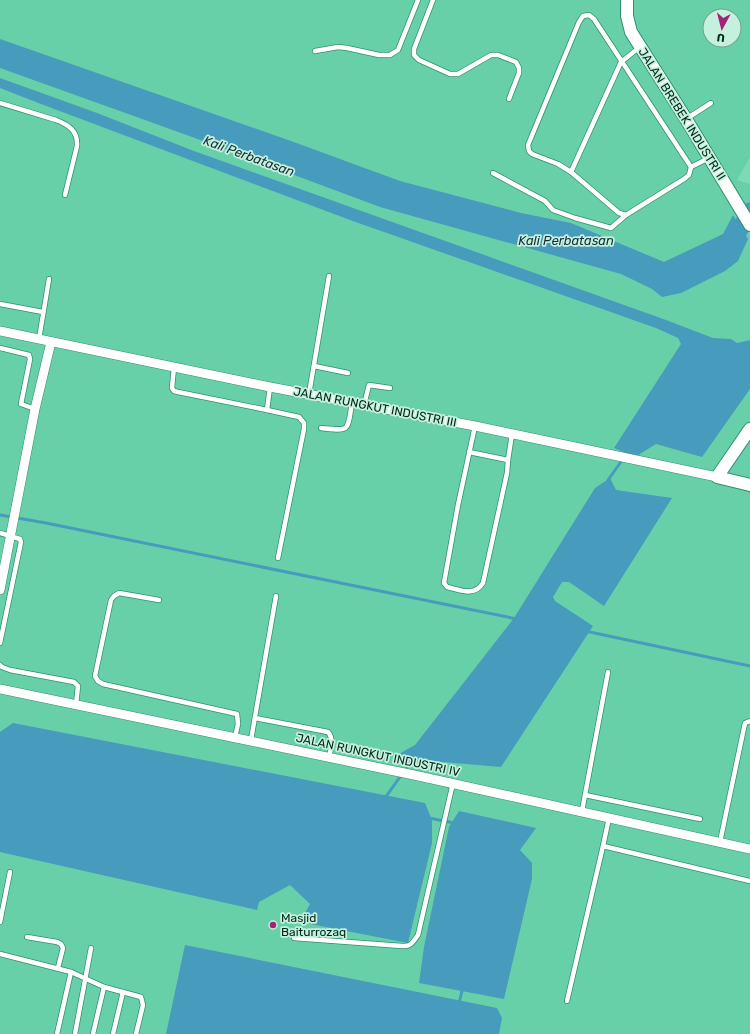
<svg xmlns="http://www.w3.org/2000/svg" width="750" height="1034" font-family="Rubik,sans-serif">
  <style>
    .built { fill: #68d0a9; fill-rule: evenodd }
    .water { fill: #479bbc }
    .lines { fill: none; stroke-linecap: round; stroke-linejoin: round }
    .stream { stroke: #479bbc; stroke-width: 3 }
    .river { stroke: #479bbc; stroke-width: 17 }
    .lane-casing { stroke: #2e906f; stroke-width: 6 }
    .street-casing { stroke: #2e906f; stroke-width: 10 }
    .secondary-casing { stroke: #2e906f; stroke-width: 14 }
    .lane { stroke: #fff; stroke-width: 4.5 }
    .street { stroke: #fff; stroke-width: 9 }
    .secondary { stroke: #fff; stroke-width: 12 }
    .poi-dot { fill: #a32475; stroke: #c5f0dd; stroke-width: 1.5 }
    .labels { text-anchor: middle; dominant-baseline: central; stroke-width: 3.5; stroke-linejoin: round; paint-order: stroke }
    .street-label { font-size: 12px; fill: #00271a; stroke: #c5f0dd }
    .poi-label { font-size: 12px; fill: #00271a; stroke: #c5f0dd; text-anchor: start }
    .water-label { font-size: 13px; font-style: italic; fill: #132d38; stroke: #c5f0dd }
  </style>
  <rect width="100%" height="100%" fill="#7ddab6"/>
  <path class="built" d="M 0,0 L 750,0 L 750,157 L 737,180 L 750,184 L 750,1034 L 0,1034 ZM 710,16 L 734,16 L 734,40 L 710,40 Z"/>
  <g class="water">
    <path d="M 0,39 L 291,141 L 400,181 L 521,213 L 571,223 L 664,262 L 723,234 L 733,215 L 748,239 L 738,261 L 725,271 L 681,293 L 662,297 L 652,289 L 621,274 L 380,207 L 195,138 L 0,68 Z"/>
    <path d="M 0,78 L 97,113 L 194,151 L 666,320 L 713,338 L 731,339 L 737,343 L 750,340 L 750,389 L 702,457 L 656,444 L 635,457 L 614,448 L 681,344 L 678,338 L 656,328 L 350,220 L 41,104 L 0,88 Z"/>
    <path d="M 610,478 L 616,490 L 672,498 L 604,606 L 569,582 L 562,582 L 553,597 L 555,601 L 593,626 L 501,767 L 431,761 L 406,762 L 397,755 L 415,745 L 514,618 L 595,488 Z"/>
    <path d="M 13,723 L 425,803 L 432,820 L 432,843 L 408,943 L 300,922 L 310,904 L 290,885 L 259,902 L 257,910 L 0,852 L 0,732 Z"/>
    <path d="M 459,811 L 536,828 L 520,850 L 532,863 L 532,879 L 504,999 L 419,983 L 424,947 L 449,827 Z"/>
    <path d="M 185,945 L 497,1008 L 502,1018 L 499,1034 L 166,1034 Z"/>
  </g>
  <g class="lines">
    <g class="stream">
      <path d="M 608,480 L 623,459"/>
      <path d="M 0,515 L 46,523 L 517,619"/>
      <path d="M 585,631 L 750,666"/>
      <path d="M 385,798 L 412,760"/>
      <path d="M 429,818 L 454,823"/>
      <path d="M 459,1003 L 463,987"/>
    </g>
    <path class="river" d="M 730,247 L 750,211"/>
    <g class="lane-casing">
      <g id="lane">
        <path d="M 433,0 L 414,49 L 414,55 L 419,60 L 450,74 L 458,74 L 491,55 L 498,55 L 516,62 L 519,68 L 519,73 L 509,99"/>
        <path d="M 640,47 L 621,62 L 571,172 L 619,213 L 626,215 L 684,179 L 689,175 L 691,167"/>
        <path d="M 315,51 L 338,47 L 347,48 L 379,55 L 390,55 L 398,50 L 418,0"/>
        <path d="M 0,103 L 56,120 C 69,125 78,131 77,146 L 65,195"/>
        <path d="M 686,119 L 711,103"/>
        <path d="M 571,172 L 558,164 L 532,154 L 529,151 L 528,145 L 579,22 L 583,16 L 589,15 L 594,19 L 691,167 L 709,158"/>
        <path d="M 493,173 L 545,201 L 553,210 L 575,218 L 611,228 L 626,215"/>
        <path d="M 0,304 L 43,312"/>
        <path d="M 39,339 L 49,279"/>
        <path d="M 0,348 L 29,355 L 30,359 L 21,404 L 35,409"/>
        <path d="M 314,366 L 348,373"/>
        <path d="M 174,367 L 172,388 L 174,391 L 178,392 L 267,410 L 270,387"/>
        <path d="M 309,394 L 329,276"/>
        <path d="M 364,405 L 369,385 L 390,388"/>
        <path d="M 267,410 L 299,417 L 304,423 L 304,429 L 278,558"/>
        <path d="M 475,426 L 458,505 L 444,583 L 447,587 C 461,590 474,597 483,583 L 507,473 L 508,460"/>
        <path d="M 321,428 C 351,431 347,432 352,403"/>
        <path d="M 469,452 L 508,460 L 512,434"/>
        <path d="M 0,533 L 20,539 L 21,542 L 0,643"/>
        <path d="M 159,600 L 119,593 L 114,596 L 111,600 L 95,676 L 98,681 L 103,684 L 237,714 L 238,724 L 235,737"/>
        <path d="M 0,665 L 2,667 L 10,670 L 74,682 L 78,686 L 76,705"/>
        <path d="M 255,718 L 328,732 C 334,739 331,748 329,757"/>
        <path d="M 251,740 L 276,596"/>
        <path d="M 585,795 L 700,819"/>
        <path d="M 582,811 L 608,672"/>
        <path d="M 609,818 L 603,846 L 750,881"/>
        <path d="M 720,842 L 745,723 L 750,721"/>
        <path d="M 0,922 L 10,872"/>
        <path d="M 27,937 L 57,942 L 61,944 L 63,948 L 58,968"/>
        <path d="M 294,938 L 402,946 C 411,947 413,942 418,935 L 453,783"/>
        <path d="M 0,954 L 71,972 L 57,1034"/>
        <path d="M 71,972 L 104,987 L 141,997 L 143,1005 L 136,1034"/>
        <path d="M 567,1001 L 603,846"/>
        <path d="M 75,1034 L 91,948"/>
        <path d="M 93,1034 L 104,987"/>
        <path d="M 113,1034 L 123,992"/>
      </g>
    </g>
    <g class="street-casing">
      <g id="street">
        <path d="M 0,331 L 270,387 L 475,426 L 717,477"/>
        <path d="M 0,590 L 35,409 L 51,342"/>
        <path d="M 0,689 L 414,775 L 750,849"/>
      </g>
    </g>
    <g class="secondary-casing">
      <g id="secondary">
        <path d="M 627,0 L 627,16 L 631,32 L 686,119 L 750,225"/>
        <path d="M 750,429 L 717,477 L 750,485"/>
      </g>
    </g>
    <use href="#lane" class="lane"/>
    <use href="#street" class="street"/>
    <use href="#secondary" class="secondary"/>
  </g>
  <circle class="poi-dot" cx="273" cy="925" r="4"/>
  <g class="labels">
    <g class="street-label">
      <text transform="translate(682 114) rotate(58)">JALAN BREBEK INDUSTRI II</text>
      <text transform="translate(375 407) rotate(11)">JALAN RUNGKUT INDUSTRI III</text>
      <text transform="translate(378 755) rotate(12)">JALAN RUNGKUT INDUSTRI IV</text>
    </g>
    <g class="poi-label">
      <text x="281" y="918">Masjid<tspan x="281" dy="14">Baiturrozaq</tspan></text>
    </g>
    <g class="water-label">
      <text transform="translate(249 156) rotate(20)">Kali Perbatasan</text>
      <text x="566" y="240">Kali Perbatasan</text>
    </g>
  </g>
  <g transform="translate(722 28) rotate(187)"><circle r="19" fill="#c5f0dd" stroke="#76a08f"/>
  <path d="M0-3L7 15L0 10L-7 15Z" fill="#a32475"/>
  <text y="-6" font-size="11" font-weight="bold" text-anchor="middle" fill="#00271a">U</text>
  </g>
</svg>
